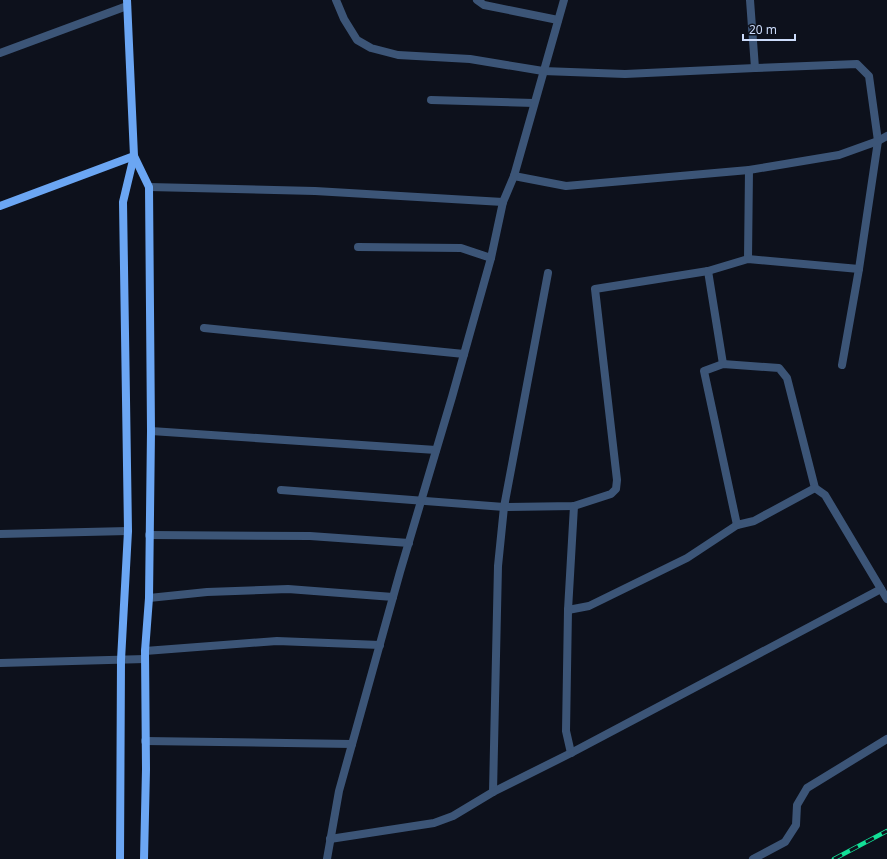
<svg xmlns="http://www.w3.org/2000/svg" width="887" height="859" font-family="'Noto Sans',sans-serif">
  <style>
    .lines { fill: none; stroke-linecap: round; stroke-linejoin: round }
    .street { stroke: #3c5577; stroke-width: 8 }
    .secondary { stroke: #6ba6f3; stroke-width: 8 }
    .rail-casing { stroke: #13e097; stroke-width: 4.5 }
    .rail { stroke: #0d111c; stroke-width: 3; stroke-dasharray: 9; stroke-linecap: butt }
  </style>
  <rect width="100%" height="100%" fill="#0d111c"/>
  <g class="lines">
    <g class="street">
      <path d="M 336,0 L 344,19 L 357,40 L 371,48 L 398,55 L 470,59 L 543,71 L 625,74 L 755,68 L 857,64 L 869,76 L 878,141 L 859,269 L 842,365"/>
      <path d="M 477,0 L 484,5 L 558,20"/>
      <path d="M 750,0 L 755,68"/>
      <path d="M 0,53 L 127,6"/>
      <path d="M 431,100 L 534,103"/>
      <path d="M 514,176 L 566,186 L 749,170 L 839,155 L 878,141 L 887,136"/>
      <path d="M 149,187 L 315,191 L 503,202"/>
      <path d="M 358,247 L 461,248 L 491,258"/>
      <path d="M 748,259 L 749,170"/>
      <path d="M 708,271 L 723,364"/>
      <path d="M 204,328 L 464,354"/>
      <path d="M 151,431 L 436,450"/>
      <path d="M 281,490 L 504,507 L 574,506 L 611,494 L 616,489 L 617,480 L 595,289 L 708,271 L 748,259 L 859,269"/>
      <path d="M 737,525 L 704,371 L 723,364 L 779,368 L 787,378 L 815,488 L 825,495 L 887,599"/>
      <path d="M 0,534 L 128,531"/>
      <path d="M 149,535 L 310,536 L 409,543"/>
      <path d="M 149,598 L 207,592 L 288,589 L 393,597"/>
      <path d="M 568,610 L 589,606 L 687,558 L 737,525 L 754,521 L 815,488"/>
      <path d="M 145,651 L 277,641 L 380,645"/>
      <path d="M 0,663 L 145,659"/>
      <path d="M 145,741 L 352,744"/>
      <path d="M 571,753 L 566,731 L 568,610 L 574,506"/>
      <path d="M 493,792 L 498,566 L 504,507 L 548,273"/>
      <path d="M 330,839 L 434,823 L 453,816 L 493,792 L 571,753 L 881,589"/>
      <path d="M 327,859 L 339,791 L 400,572 L 452,397 L 491,258 L 503,202 L 514,176 L 564,0"/>
      <path d="M 753,859 L 785,842 L 796,825 L 797,805 L 807,788 L 887,739"/>
    </g>
    <g class="secondary">
      <path d="M 134,156 L 149,187 L 151,431 L 149,598 L 145,651 L 146,769 L 144,859"/>
      <path d="M 0,206 L 134,156"/>
      <path d="M 120,859 L 121,660 L 128,531 L 123,202 L 134,156 L 127,0"/>
    </g>
    <g class="rail-casing">
      <path id="rail" d="M 834,859 L 887,831"/>
    </g>
    <use href="#rail" class="rail"/>
  </g>
  <path d="M743 34v6h52v-6" fill="none" stroke="#ccdcfb" stroke-width="2"/>
  <text x="749" y="34" font-size="12" fill="#ccdcfb" stroke="#0d111c" stroke-width="3" paint-order="stroke">20 m</text>
</svg>
